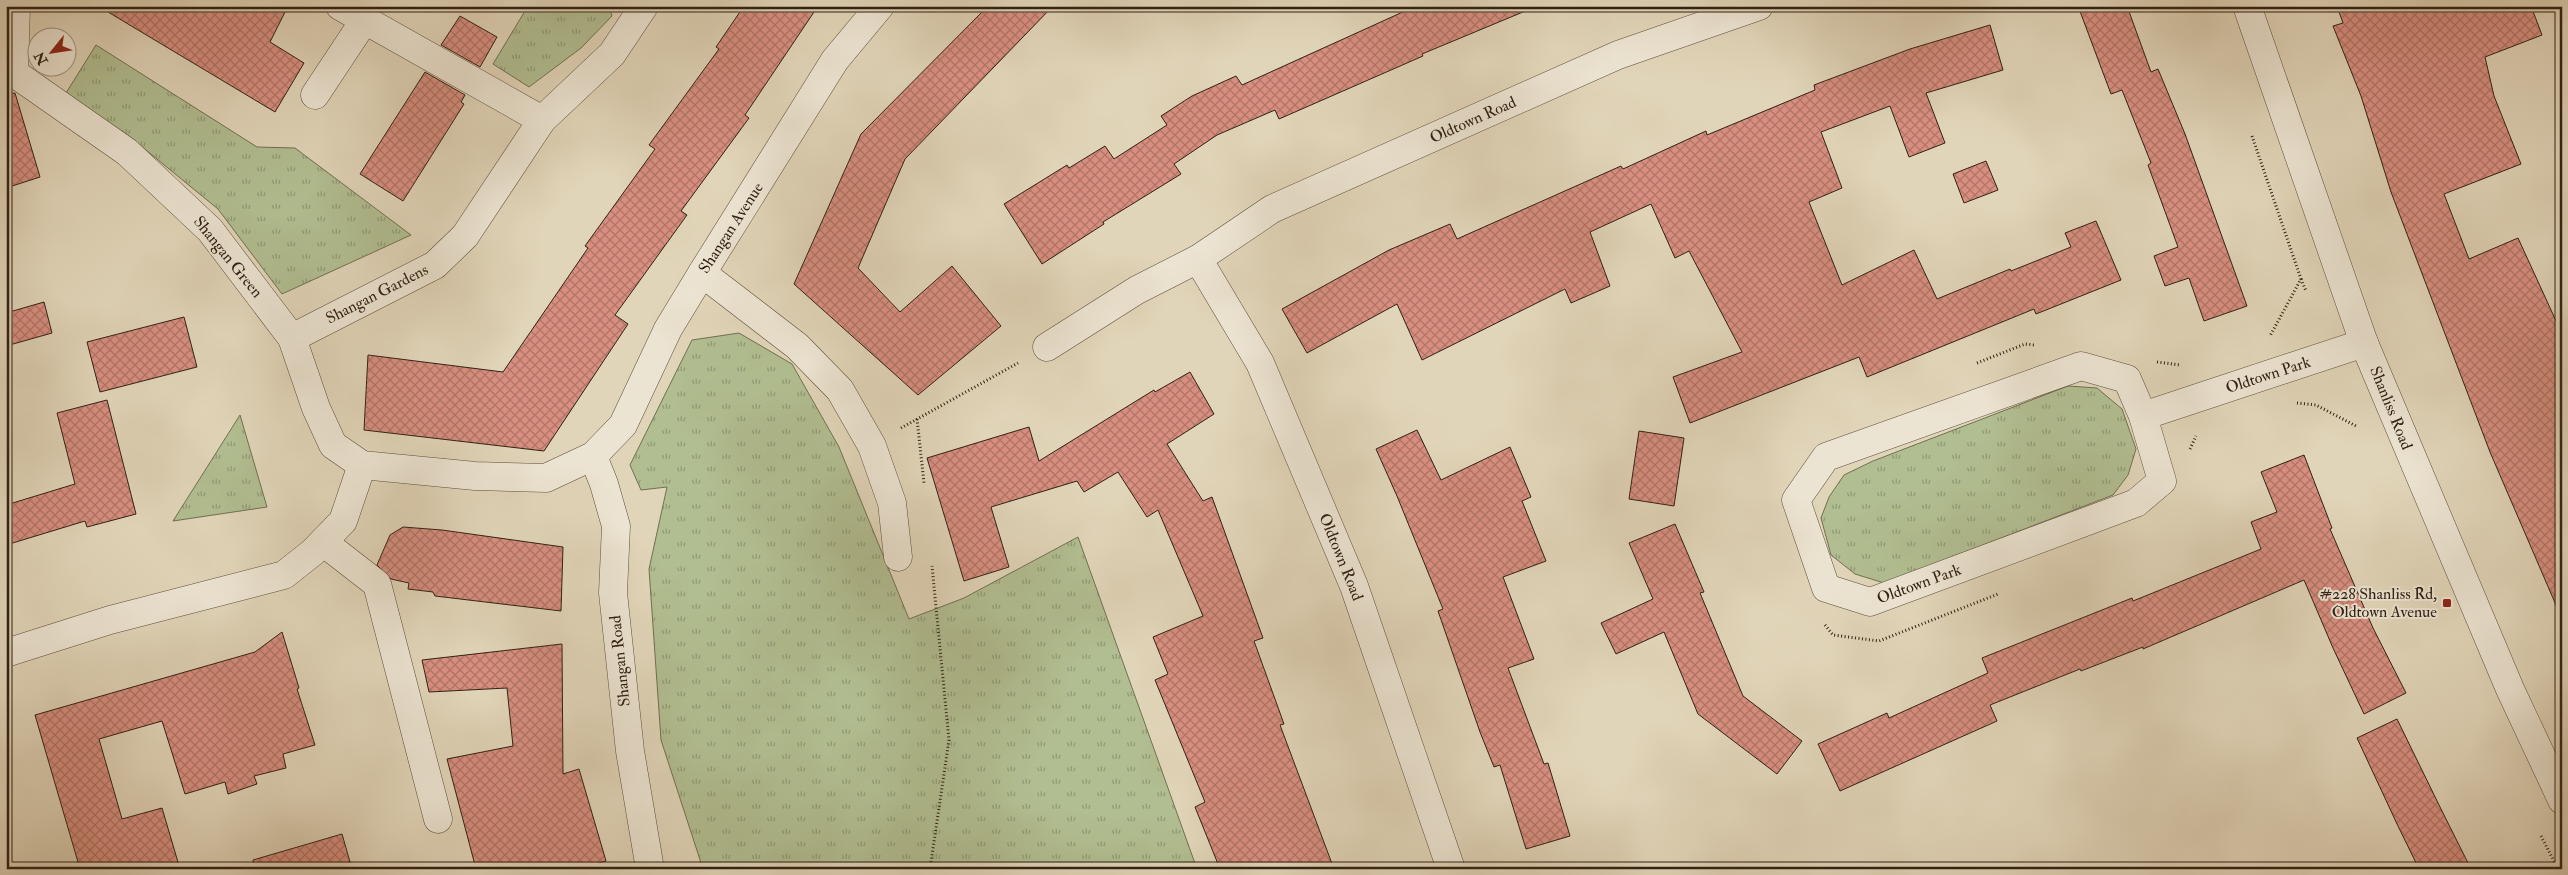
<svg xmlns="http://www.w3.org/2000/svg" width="2568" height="875" font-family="'IM FELL Double Pica',serif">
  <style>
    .grass { fill: url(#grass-tufts); stroke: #707052 }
    .building { fill: url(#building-cross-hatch); stroke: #302114 }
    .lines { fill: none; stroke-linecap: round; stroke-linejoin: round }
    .minor-casing { stroke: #5c4e3d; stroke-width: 29 }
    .path { stroke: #302114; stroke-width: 3; stroke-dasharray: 1 2.5; stroke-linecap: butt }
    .minor { stroke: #ece4d2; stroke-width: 28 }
    .poi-dot { fill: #8f2418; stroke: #ece4d2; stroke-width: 2 }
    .labels { text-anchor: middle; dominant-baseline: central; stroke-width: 4; stroke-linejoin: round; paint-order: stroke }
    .street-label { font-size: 16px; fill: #302114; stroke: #ece4d2 }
    .poi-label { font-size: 16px; fill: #302114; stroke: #ece4d2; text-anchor: end }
  </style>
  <defs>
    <pattern id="grass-tufts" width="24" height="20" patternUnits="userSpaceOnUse" patternTransform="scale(1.25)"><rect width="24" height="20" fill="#b1be91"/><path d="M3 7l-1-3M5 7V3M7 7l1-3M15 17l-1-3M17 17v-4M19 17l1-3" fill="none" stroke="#909a75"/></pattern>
    <pattern id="building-cross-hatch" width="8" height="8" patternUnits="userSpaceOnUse" patternTransform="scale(1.25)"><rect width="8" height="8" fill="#d98f80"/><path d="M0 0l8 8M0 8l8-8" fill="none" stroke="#b07468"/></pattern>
  </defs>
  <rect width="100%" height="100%" fill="#e1d5b9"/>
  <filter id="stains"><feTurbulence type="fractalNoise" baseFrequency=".004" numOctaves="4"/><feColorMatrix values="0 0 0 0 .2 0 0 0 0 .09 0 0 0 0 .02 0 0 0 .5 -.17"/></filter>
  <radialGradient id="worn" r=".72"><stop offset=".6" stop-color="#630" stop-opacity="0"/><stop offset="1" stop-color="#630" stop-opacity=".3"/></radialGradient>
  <g class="grass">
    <path d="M 528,6 L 609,6 L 612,16 L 581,48 L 529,87 L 493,64 Z"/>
    <path d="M 96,45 L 257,147 L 295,148 L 411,235 L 282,294 L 218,209 L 130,137 L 66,93 Z"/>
    <path d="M 739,333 L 792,364 L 839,447 L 909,619 L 964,598 L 1078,537 L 1197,869 L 703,869 L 661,740 L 649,569 L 667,487 L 641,490 L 630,465 L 692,340 Z"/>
    <path d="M 2068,386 L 2097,388 L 2122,409 L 2136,449 L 2128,475 L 2113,495 L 1884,583 L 1855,574 L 1831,555 L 1821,518 L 1829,497 L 1844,475 L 1873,461 Z"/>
    <path d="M 240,415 L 267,507 L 173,521 Z"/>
  </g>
  <g class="building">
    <path d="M 98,6 L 288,6 L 270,42 L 304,63 L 275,112 Z"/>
    <path d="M 744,6 L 818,6 L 745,115 L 749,118 L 681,211 L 687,215 L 615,315 L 628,324 L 544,451 L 364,430 L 368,355 L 503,372 L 588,248 L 585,246 L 655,149 L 649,145 L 719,49 L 716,47 Z"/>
    <path d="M 988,6 L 1053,6 L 905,159 L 858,268 L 900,312 L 952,266 L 1001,326 L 918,395 L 794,284 L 861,134 Z"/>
    <path d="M 1416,6 L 1535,7 L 1422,54 L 1423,56 L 1279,119 L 1275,110 L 1217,135 L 1174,164 L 1181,174 L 1103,222 L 1104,224 L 1042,264 L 1004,204 L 1067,165 L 1069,168 L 1105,146 L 1114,159 L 1167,125 L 1161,116 L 1192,96 L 1236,76 L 1242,85 Z"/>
    <path d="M 2078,6 L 2127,6 L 2151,72 L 2158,69 L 2185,134 L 2247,306 L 2204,321 L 2189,278 L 2165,286 L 2154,256 L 2178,247 L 2148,165 L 2151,163 L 2122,90 L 2111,94 Z"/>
    <path d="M 2337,6 L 2531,6 L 2542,35 L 2485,57 L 2494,96 L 2521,164 L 2444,194 L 2469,259 L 2518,238 L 2562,334 L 2562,619 L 2490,452 L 2391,192 L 2361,96 L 2333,26 L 2343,23 Z"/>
    <path d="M 460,16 L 497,37 L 480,67 L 441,45 Z"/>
    <path d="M 1990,25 L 2003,70 L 1926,93 L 1945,143 L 1909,157 L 1890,106 L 1821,132 L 1842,188 L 1809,202 L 1842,285 L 1914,250 L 1937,299 L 2010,269 L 2011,271 L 2071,247 L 2065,233 L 2096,221 L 2121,280 L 2036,314 L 2034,309 L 1867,377 L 1859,357 L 1690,423 L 1673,377 L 1742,352 L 1689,251 L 1675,258 L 1651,204 L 1590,232 L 1610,286 L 1571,303 L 1565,289 L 1422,360 L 1397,304 L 1307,353 L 1282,309 L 1389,250 L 1450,224 L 1457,239 L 1621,166 L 1623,169 L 1706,131 L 1707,135 L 1815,90 L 1814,85 L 1910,49 Z"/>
    <path d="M 425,72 L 465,95 L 461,102 L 464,104 L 403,201 L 360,174 Z"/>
    <path d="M 15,93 L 40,177 L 6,188 L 6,94 Z"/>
    <path d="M 1986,161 L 1998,190 L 1964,203 L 1953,174 Z"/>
    <path d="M 44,302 L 52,333 L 6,346 L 6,313 Z"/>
    <path d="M 184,317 L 197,367 L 100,392 L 87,342 Z"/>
    <path d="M 1190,372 L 1214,414 L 1167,444 L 1203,501 L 1212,497 L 1263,638 L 1254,641 L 1284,724 L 1280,725 L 1334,869 L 1220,869 L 1195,807 L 1205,802 L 1155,680 L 1168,674 L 1153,637 L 1203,616 L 1158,510 L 1147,517 L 1118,472 L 1084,492 L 1077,481 L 991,507 L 1009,567 L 964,581 L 927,458 L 1029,427 L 1039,461 L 1154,390 L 1155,392 Z"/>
    <path d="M 107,400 L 136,514 L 87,527 L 85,521 L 6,545 L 6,505 L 75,484 L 57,413 Z"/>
    <path d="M 1417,430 L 1441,480 L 1510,447 L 1531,497 L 1522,501 L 1546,561 L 1503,577 L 1534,659 L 1508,668 L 1544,764 L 1548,763 L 1570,836 L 1526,849 L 1500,765 L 1494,767 L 1480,732 L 1438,611 L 1443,609 L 1397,496 L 1376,449 Z"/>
    <path d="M 1639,431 L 1684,438 L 1674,506 L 1629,499 Z"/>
    <path d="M 2304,455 L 2332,528 L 2330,529 L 2373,628 L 2406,693 L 2364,714 L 2333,648 L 2304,580 L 2143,649 L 2143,647 L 2081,671 L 2080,669 L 1990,705 L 1997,721 L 1840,791 L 1818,744 L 1887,713 L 1889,718 L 1988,673 L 1982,658 L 2132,598 L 2133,601 L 2261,549 L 2251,522 L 2277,512 L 2261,472 Z"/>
    <path d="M 1675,524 L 1704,592 L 1700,593 L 1743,696 L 1802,741 L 1777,774 L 1698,714 L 1664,632 L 1616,654 L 1601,623 L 1653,599 L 1629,543 Z"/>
    <path d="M 403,527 L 442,530 L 563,547 L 561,611 L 435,596 L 433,592 L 408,589 L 409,583 L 391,579 L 377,565 L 390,535 Z"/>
    <path d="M 282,632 L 299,688 L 297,689 L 315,745 L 283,754 L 286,768 L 254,776 L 257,784 L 228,794 L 225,782 L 185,794 L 162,721 L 99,739 L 122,819 L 162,808 L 180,869 L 80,869 L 35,715 L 255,652 Z"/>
    <path d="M 562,644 L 563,774 L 579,769 L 606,861 L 577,869 L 476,869 L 447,759 L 513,746 L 507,688 L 429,692 L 422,660 Z"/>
    <path d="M 2397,719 L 2439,805 L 2471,869 L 2419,869 L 2398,826 L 2357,738 Z"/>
    <path d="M 342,834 L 352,869 L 254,869 L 253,860 Z"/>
  </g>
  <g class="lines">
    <g class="minor-casing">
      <g id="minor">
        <path d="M 340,6 L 542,120"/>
        <path d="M 2247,6 L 2364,343 L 2510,689 L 2562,800"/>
        <path d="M 14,73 L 16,6"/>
        <path d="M 6,74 L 14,73 L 127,152 L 210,230 L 292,338 L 316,408 L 333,445 L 362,465 L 475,476 L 546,478 L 593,456 L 623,425 L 668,329 L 702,273 L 835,60 L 880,6"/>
        <path d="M 315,95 L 364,21"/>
        <path d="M 702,273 L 797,346 L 840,390 L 872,446 L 892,503 L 898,557"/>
        <path d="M 292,338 L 435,265 L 465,236 L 542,120 L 612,54 L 644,6"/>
        <path d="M 1047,347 L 1137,290 L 1198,259"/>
        <path d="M 2081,366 L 2127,379 L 2143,416 L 2162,481 L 2136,503 L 1870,602 L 1826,588 L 1796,500 L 1826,457 Z"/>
        <path d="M 2143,416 L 2364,343"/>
        <path d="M 593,456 L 604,484 L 616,526 L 613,593 L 630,751 L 650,869"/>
        <path d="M 323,542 L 377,584 L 438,819"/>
        <path d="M 6,653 L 110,620 L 284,575 L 313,552 L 343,521 L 362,465"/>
        <path d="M 1451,869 L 1354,586 L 1260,363 L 1198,259 L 1272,209 L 1618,55 L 1759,6"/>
      </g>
    </g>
    <g class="path">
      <path d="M 2252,136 L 2301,279 L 2270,336"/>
      <path d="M 2301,279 L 2306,291"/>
      <path d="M 2157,362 L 2180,365"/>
      <path d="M 1977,363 L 2025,344 L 2034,345"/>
      <path d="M 2297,403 L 2316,405 L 2358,427"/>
      <path d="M 917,419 L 924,483"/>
      <path d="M 901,428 L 1018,363"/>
      <path d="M 2190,449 L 2196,436"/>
      <path d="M 1825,625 L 1833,635 L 1879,641 L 1998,594"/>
      <path d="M 2541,836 L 2556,865"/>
      <path d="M 930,869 L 949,740 L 932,566"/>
    </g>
    <use href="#minor" class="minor"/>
  </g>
  <rect class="poi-dot" x="2442" y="598" width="10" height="10" rx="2.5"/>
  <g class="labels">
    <g class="street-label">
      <text transform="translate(1473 120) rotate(-24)">Oldtown Road</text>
      <text transform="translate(731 228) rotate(-57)">Shangan Avenue</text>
      <text transform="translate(228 257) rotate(51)">Shangan Green</text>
      <text transform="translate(377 294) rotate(-27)">Shangan Gardens</text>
      <text transform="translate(2268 375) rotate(-18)">Oldtown Park</text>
      <text transform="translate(2391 408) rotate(68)">Shanliss Road</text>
      <text transform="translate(1341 557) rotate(68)">Oldtown Road</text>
      <text transform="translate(1919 584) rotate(-20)">Oldtown Park</text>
      <text transform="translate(620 661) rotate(-96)">Shangan Road</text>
    </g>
    <g class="poi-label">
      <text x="2437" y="594">#228 Shanliss Rd,<tspan x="2437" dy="18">Oldtown Avenue</tspan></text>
    </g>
  </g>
  <rect width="2568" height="875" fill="none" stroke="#e1d5b9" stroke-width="25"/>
  <rect x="8" y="8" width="2553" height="860" fill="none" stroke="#302114" stroke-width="2.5"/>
  <rect x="12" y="12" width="2543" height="850" fill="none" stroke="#302114"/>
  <g transform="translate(52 52) rotate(240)"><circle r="24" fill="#ece4d2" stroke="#a19686"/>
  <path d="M0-4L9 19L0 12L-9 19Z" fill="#8f2418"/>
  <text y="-8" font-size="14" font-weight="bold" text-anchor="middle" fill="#302114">N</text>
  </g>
  <rect width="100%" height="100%" filter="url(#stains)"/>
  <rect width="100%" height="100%" fill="url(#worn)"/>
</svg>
